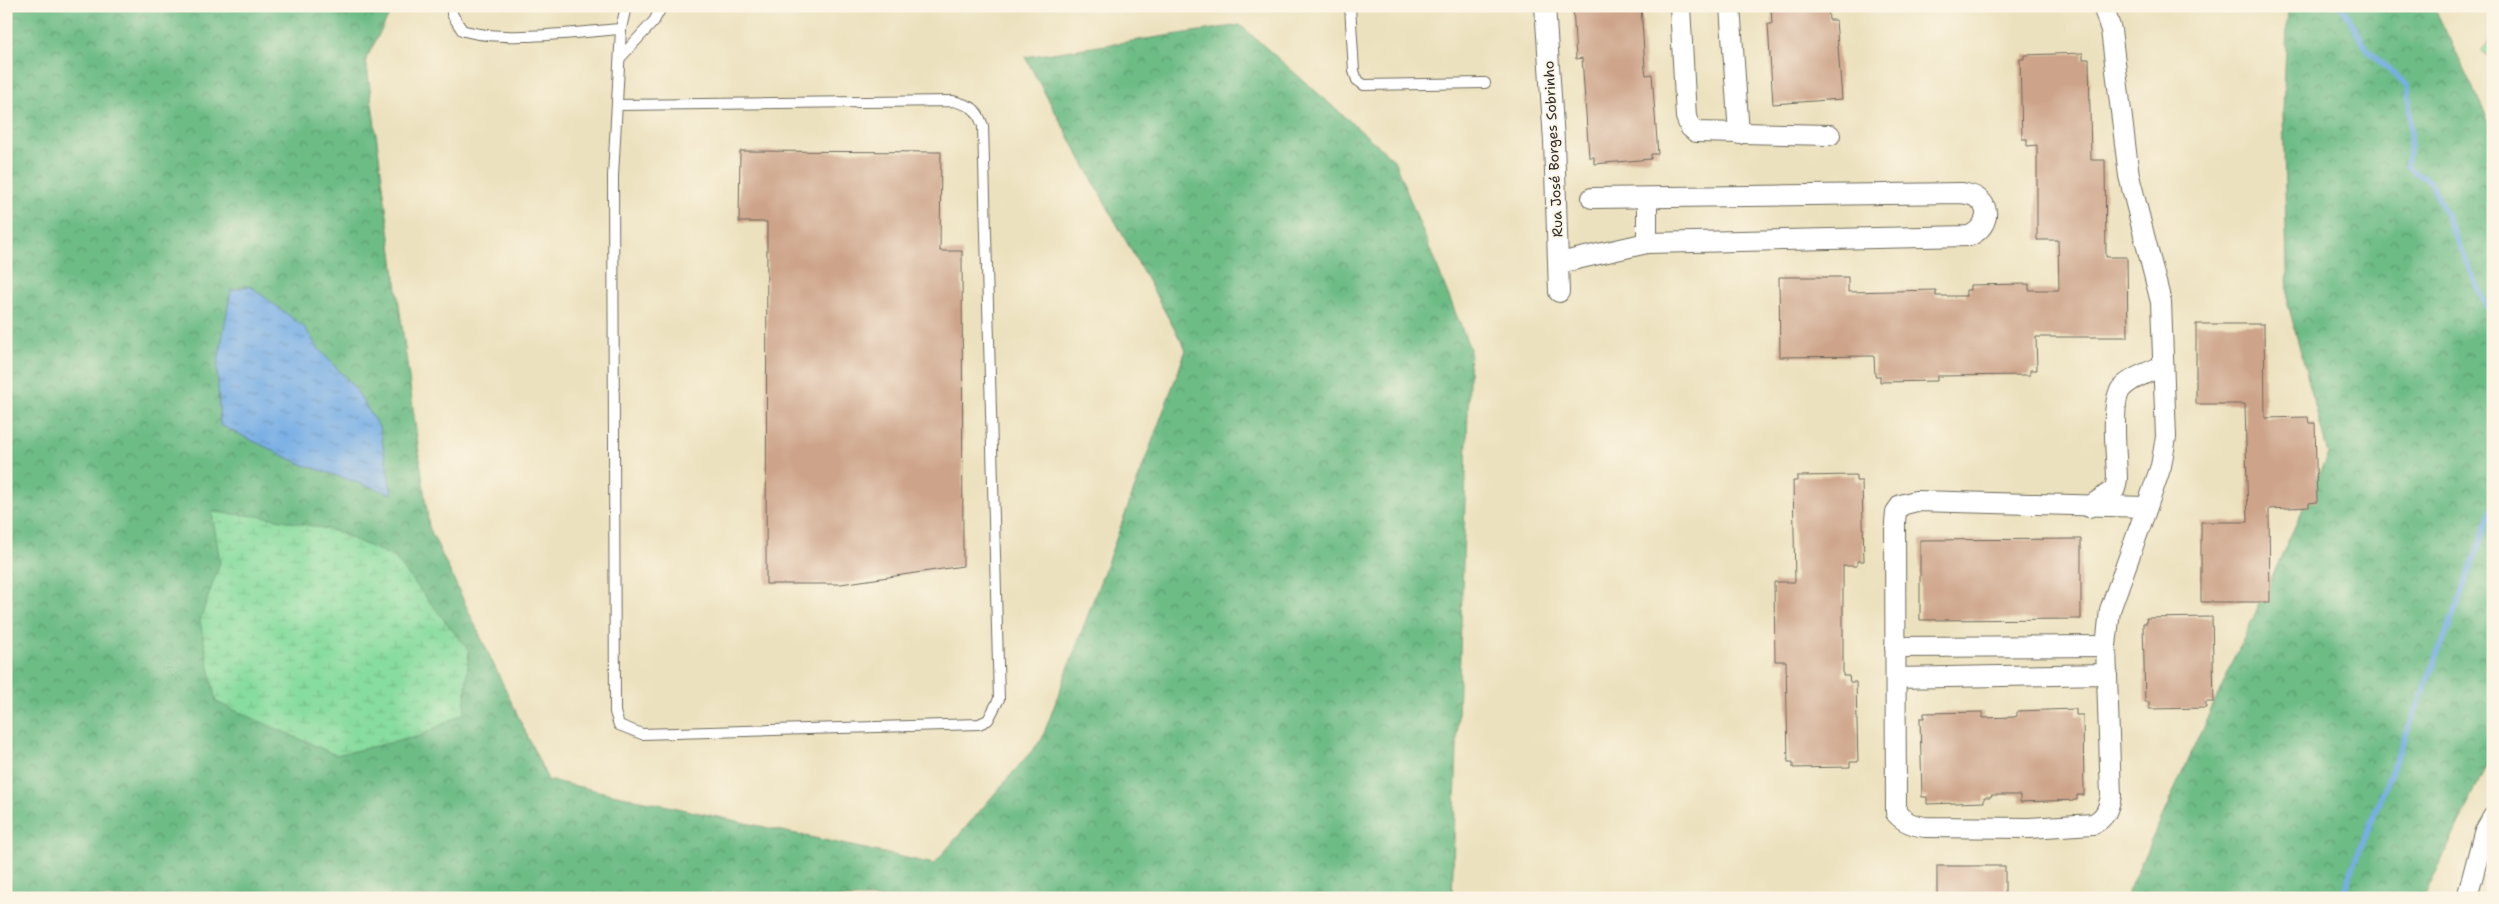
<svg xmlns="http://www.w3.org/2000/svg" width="2499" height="904" font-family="'Shantell Sans',sans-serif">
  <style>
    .forest { fill: url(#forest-crowns); stroke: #4c7458 }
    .wetland { fill: url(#wetland-marsh); stroke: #598465 }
    .pitch { fill: #87dc9f; stroke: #598465 }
    .water { fill: url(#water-ripples); stroke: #516c88 }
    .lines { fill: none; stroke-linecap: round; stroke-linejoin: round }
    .stream { stroke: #77aee5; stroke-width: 5.5 }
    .building { fill: #cda48a }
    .lane-casing { stroke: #6f6b5e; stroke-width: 12 }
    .street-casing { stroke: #6f6b5e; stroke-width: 22 }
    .lane { stroke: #fff; stroke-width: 10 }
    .street { stroke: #fff; stroke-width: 20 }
    .labels { text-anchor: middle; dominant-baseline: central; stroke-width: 4; stroke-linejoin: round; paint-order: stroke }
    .street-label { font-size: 14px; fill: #2b2b2b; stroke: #fcf5e5 }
  </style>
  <defs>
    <pattern id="forest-crowns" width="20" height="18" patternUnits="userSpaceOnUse" patternTransform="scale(1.25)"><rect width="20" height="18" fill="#6dbc86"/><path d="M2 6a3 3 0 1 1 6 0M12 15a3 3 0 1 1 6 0" fill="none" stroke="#5a996e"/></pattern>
    <pattern id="wetland-marsh" width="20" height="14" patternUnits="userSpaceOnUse" patternTransform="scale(1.25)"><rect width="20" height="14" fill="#87dc9f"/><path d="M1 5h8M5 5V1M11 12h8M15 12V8" fill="none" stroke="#75bd89"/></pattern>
    <pattern id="water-ripples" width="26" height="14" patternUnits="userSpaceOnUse" patternTransform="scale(1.25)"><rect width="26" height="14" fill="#77aee5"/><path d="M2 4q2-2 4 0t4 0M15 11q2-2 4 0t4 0" fill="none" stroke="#628eba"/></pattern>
  </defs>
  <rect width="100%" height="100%" fill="#fcf5e5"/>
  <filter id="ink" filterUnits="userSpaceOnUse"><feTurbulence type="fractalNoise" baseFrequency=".02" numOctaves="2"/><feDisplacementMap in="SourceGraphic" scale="10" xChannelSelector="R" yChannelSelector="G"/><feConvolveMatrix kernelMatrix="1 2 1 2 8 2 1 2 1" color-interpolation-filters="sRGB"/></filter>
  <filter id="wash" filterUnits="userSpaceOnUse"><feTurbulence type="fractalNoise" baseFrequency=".0096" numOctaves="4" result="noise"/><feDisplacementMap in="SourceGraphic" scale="20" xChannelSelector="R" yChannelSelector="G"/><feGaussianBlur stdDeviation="1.12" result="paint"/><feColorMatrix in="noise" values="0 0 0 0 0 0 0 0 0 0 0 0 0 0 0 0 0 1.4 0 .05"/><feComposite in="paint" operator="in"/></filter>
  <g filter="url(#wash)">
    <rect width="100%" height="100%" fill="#ece1be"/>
    <g class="forest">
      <path d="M 6,6 L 394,6 L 366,59 L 429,527 L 548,780 L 934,864 L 1042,739 L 1186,350 L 1025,57 L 1240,25 L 1394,160 L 1470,349 L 1452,898 L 6,898 Z"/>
      <path d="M 2288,6 L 2429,6 L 2435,9 L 2493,130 L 2493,751 L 2424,898 L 2125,898 L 2328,454 L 2288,304 L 2283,111 Z"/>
    </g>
    <path class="wetland" d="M 212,512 L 266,517 L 332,530 L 394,557 L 469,651 L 464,713 L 420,736 L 336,755 L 216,702 L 200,621 L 220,562 Z"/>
    <path class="pitch" d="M 2493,37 L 2493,60 L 2481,51 Z"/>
    <path class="water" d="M 250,286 L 304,327 L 319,349 L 355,388 L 380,429 L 392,494 L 301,464 L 220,425 L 217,367 L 231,290 Z"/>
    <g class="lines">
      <g class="stream">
        <path d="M 2342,6 L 2369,52 L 2408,86 L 2411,132 L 2407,166 L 2432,184 L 2493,321"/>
        <path d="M 2341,898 L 2457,606 L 2493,506"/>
      </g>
    </g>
    <g id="blocks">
      <g class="building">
        <path d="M 1573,6 L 1641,6 L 1645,68 L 1646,75 L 1652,74 L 1658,154 L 1651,154 L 1651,159 L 1594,164 L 1594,157 L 1589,157 L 1582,58 L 1576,59 Z"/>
        <path d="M 1771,6 L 1828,6 L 1829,20 L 1836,20 L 1842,99 L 1773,104 L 1768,24 L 1772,24 Z"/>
        <path d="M 2083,53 L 2083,59 L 2089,59 L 2091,160 L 2105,160 L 2106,257 L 2127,257 L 2128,337 L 2036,337 L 2037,370 L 2030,370 L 2030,375 L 1937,376 L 1937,381 L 1880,382 L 1880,376 L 1875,376 L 1874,356 L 1780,357 L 1779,277 L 1848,277 L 1848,292 L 1936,290 L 1936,296 L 1966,296 L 1966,290 L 1970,290 L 1970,285 L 2029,284 L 2029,290 L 2059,290 L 2058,240 L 2037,240 L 2037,145 L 2027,146 L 2027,139 L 2022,139 L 2020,59 L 2024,59 L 2024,55 Z"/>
        <path d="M 740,151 L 941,152 L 940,251 L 962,251 L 963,566 L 841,584 L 766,584 L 767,222 L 739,222 Z"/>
        <path d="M 2196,324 L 2264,324 L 2265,418 L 2308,417 L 2309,423 L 2315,423 L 2317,502 L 2309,503 L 2309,507 L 2269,509 L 2270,602 L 2201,602 L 2201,522 L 2248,522 L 2245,404 L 2196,404 Z"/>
        <path d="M 1856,475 L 1856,481 L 1862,481 L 1864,561 L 1857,561 L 1857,566 L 1843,566 L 1843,676 L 1849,676 L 1850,682 L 1856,682 L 1858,762 L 1850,762 L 1850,767 L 1793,768 L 1793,762 L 1788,762 L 1786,661 L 1775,661 L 1774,582 L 1795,582 L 1793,481 L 1797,481 L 1797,476 Z"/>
        <path d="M 2081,539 L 2081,619 L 1920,620 L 1920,540 Z"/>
        <path d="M 2212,617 L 2214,702 L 2206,702 L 2206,708 L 2149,709 L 2149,702 L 2145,702 L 2143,623 L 2147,623 L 2146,618 Z"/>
        <path d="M 2076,709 L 2076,715 L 2083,715 L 2084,795 L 2077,795 L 2077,800 L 2020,802 L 2020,795 L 1991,795 L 1991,797 L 1984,797 L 1984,802 L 1927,804 L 1927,797 L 1922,797 L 1920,718 L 1924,718 L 1924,713 L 1983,712 L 1983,718 L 2014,717 L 2017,716 L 2017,711 Z"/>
        <rect x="1937" y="866" width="68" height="32"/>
      </g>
    </g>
  </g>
  <g filter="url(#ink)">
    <use href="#blocks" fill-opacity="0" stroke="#6f6b5e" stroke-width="1"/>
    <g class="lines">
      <g class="lane-casing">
        <g id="lane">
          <path d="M 452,6 L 452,14 L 462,30 C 500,43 579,32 621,29"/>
          <path d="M 1350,6 L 1354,71 L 1357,80 L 1364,85 L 1485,83"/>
          <path d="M 620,58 L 654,21 L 662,6"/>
          <path d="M 617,105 L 953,101 C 972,106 976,107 983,126 L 999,699 L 988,720 L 979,724 L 642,734 L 619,725 L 615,712 L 613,176 L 621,29 L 626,6"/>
        </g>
      </g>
      <g class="street-casing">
        <g id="street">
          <path d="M 1545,6 L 1554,141 L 1559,292"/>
          <path d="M 1680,6 L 1686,117 L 1690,127 L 1696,132 L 1830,135"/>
          <path d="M 1730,6 L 1739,134"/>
          <path d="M 2103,6 L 2111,30 L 2129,176 L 2161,302 L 2166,437 L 2161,466 L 2147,507 L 2110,610 L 2106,646 L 2111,796 C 2108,810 2106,817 2093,824 L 2029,828 L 1925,827 C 1912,825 1904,822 1896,813 L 1895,522 L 1896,512 L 1901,505 L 1916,501 L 2147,507"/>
          <path d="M 1647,243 L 1647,198"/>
          <path d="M 1559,263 L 1647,243 L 1969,236 C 1985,229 1994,210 1977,198 C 1974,195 1966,194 1962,193 L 1592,198"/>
          <path d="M 2089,507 L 2115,489 L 2117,479 C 2117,460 2110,403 2121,389 C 2130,378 2150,372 2162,366"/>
          <path d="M 1895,647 L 2106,646"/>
          <path d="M 1896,678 L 2107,674"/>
          <path d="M 2467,898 L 2484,833 L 2493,817"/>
        </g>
      </g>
      <use href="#lane" class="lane"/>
      <use href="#street" class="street"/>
    </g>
  </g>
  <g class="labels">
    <g class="street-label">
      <text transform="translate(1553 149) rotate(-93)">Rua José Borges Sobrinho</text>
    </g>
  </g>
  <rect width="2499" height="904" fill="none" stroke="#fcf5e5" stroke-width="25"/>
</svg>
